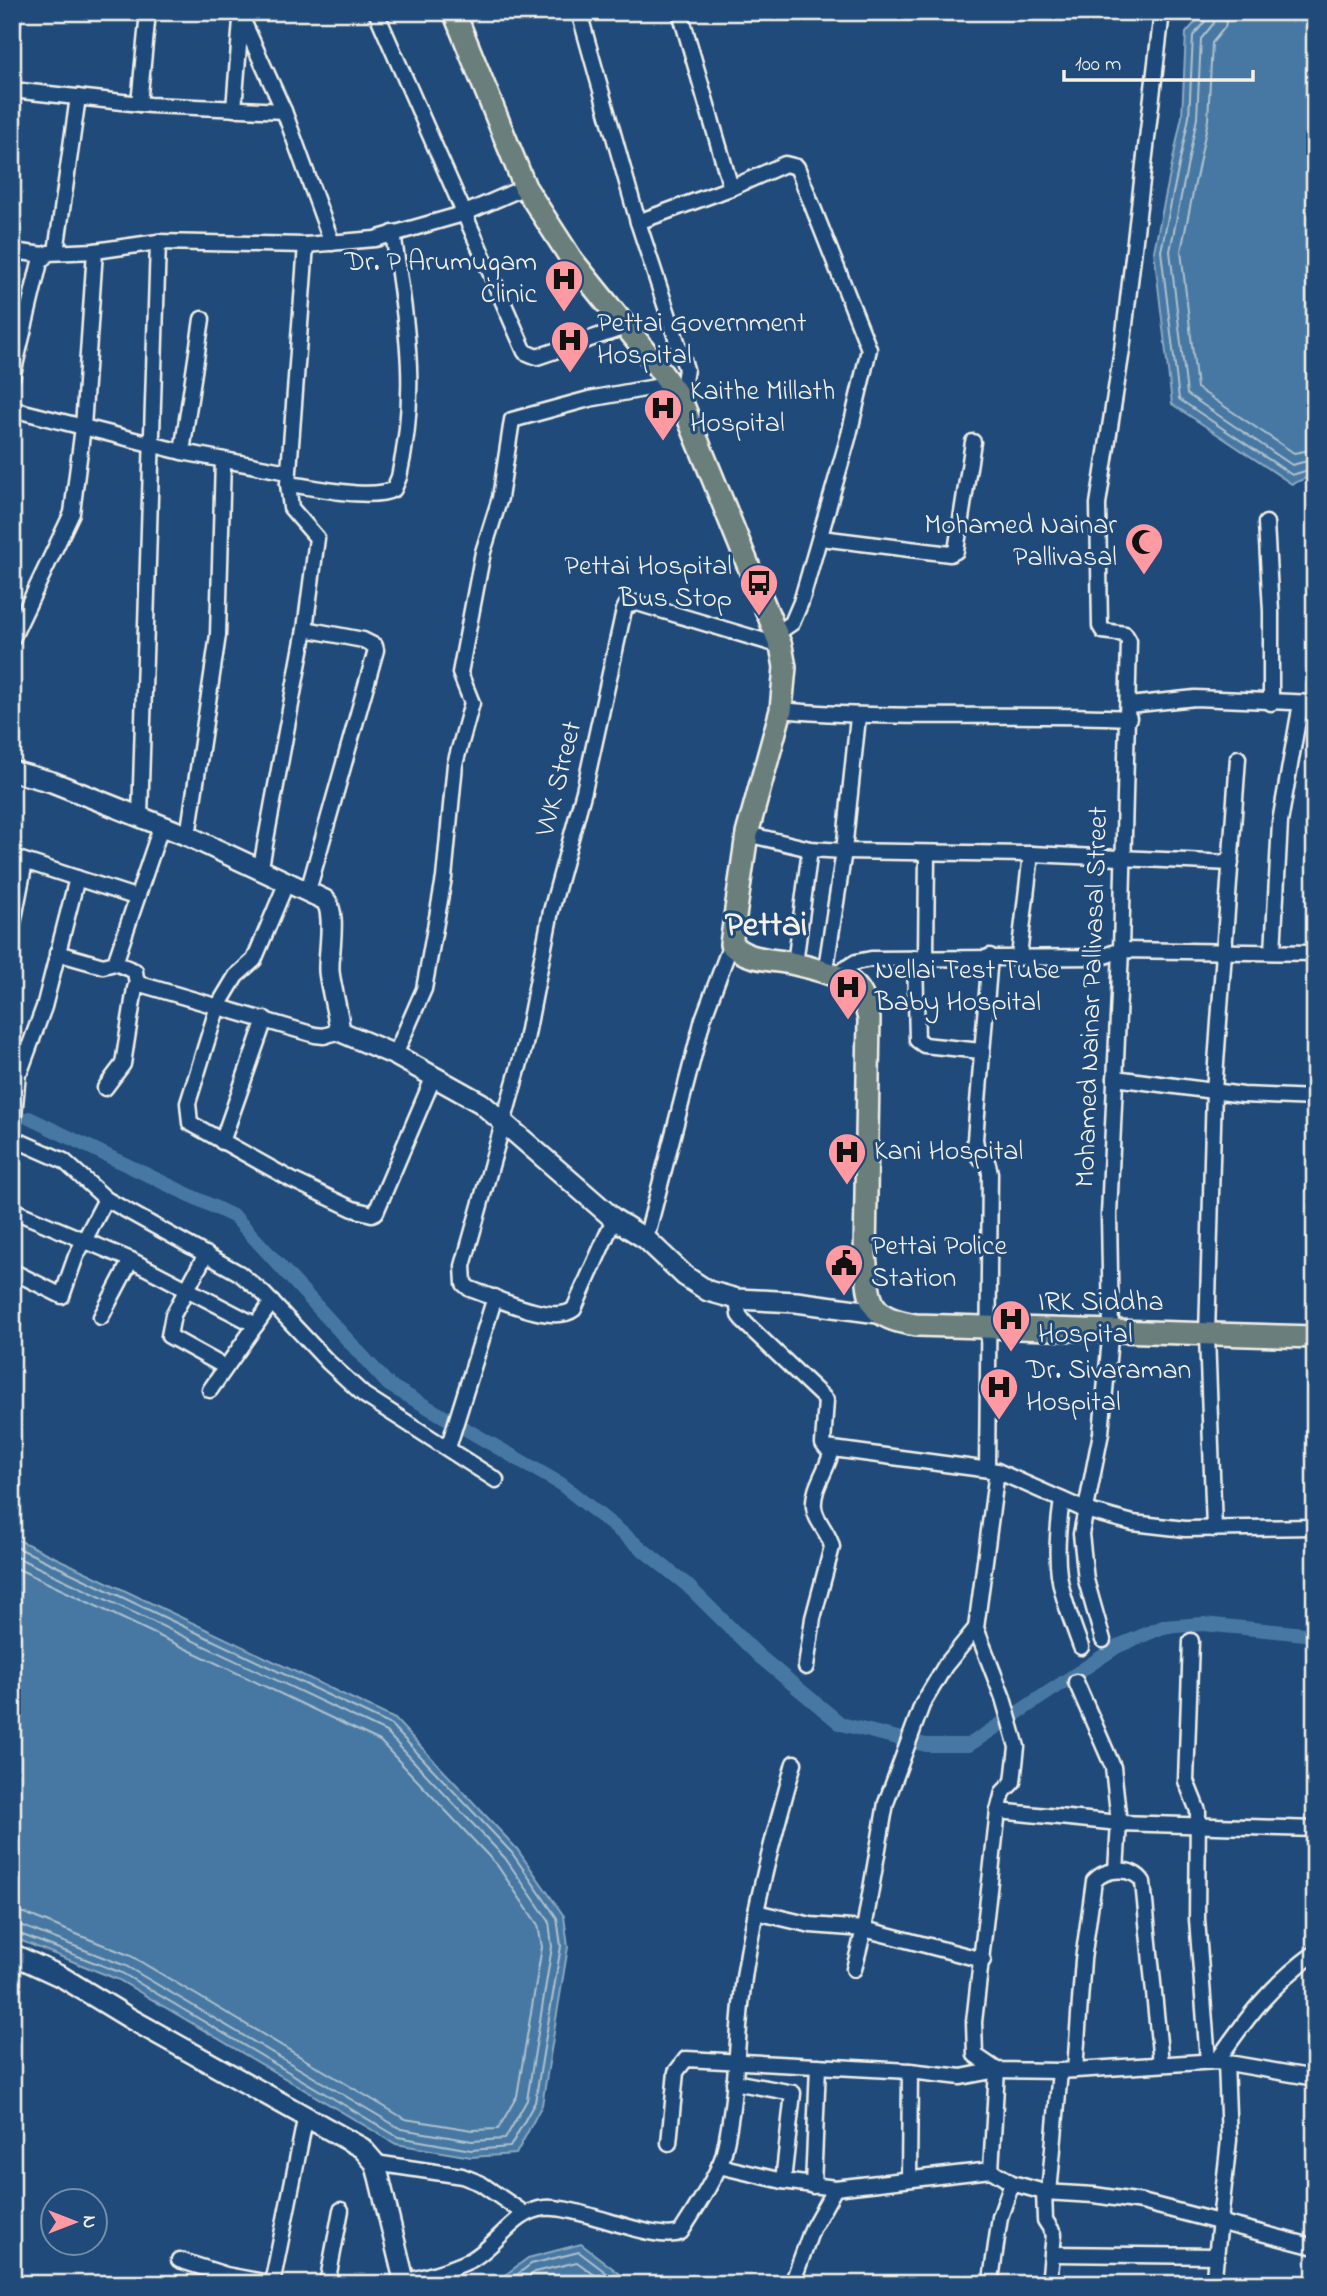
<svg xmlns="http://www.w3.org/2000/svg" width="1327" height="2296" font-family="'Indie Flower',sans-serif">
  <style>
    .water { fill: #4778a3; stroke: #8ca8bf; stroke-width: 2 }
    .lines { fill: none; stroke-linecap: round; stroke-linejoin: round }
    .shore { stroke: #afc1cc; stroke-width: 2 }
    .canal { stroke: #4778a3; stroke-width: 14 }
    .street-casing { stroke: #f4f1e8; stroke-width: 19 }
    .secondary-casing { stroke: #f4f1e8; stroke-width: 24 }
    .primary-casing { stroke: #f4f1e8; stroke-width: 26 }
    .street { stroke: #1f4a7a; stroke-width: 14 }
    .secondary { stroke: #1f4a7a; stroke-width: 19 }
    .primary { stroke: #6b7f7c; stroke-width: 21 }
    .labels { text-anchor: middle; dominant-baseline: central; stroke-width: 6; stroke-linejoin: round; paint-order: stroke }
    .poi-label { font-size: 28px; fill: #f4f1e8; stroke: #1f4a7a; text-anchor: start }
    .street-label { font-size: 28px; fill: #f4f1e8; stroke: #1f4a7a }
    .district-label { font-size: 35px; font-weight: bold; fill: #f4f1e8; stroke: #1f4a7a }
  </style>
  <rect width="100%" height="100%" fill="#1f4a7a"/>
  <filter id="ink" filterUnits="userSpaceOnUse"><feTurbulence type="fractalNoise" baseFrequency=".0143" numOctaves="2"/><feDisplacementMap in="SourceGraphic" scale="14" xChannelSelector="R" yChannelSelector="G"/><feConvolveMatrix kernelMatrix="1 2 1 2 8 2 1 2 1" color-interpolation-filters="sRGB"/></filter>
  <g filter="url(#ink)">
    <g class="water">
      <path d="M 1204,12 L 1315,12 L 1315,474 L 1292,484 L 1172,404 L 1154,251 L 1182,116 L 1186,33 Z"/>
      <path d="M 12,1537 L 395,1719 L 517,1849 L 564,1916 L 568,1947 L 542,2105 L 516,2154 L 471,2157 L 396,2144 L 119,1980 L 12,1937 Z"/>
      <path d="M 581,2244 L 633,2284 L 493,2284 L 528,2258 Z"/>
    </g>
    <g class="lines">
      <g class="shore">
        <path d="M 1208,12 L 1207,19 L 1193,36 L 1189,117 L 1161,251 L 1179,399 L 1292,475 L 1315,468"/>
        <path d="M 1217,12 L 1214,23 L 1201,39 L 1197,118 L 1170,251 L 1187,394 L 1292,465 L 1315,459"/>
        <path d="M 1228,12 L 1225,27 L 1212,43 L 1208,120 L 1181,251 L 1197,388 L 1294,453 L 1315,449"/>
        <path d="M 12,1545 L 391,1725 L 512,1853 L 557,1918 L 561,1946 L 535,2102 L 510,2147 L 471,2150 L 398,2137 L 122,1973 L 12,1931"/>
        <path d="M 12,1555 L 386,1732 L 505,1858 L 549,1921 L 552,1947 L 527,2100 L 505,2139 L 472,2141 L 401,2129 L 126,1966 L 12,1922"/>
        <path d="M 12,1566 L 380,1741 L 497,1865 L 538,1925 L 542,1947 L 517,2096 L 498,2129 L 472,2130 L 405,2119 L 131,1956 L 24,1913 L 12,1912"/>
        <path d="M 505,2284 L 531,2264 L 579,2252 L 621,2284"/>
        <path d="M 519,2284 L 535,2272 L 577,2262 L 607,2284"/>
      </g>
      <path class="canal" d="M 29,1118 L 235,1217 L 389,1385 L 561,1484 L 687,1585 L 759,1656 L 841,1724 L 926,1745 L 969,1745 L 1118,1646 L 1163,1627 L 1203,1624 L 1315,1635"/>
      <g class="street-casing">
        <g id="street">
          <path d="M 239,12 L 284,111 L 332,243"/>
          <path d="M 376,12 L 525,352 L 537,357 L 625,327"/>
          <path d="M 579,12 L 638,222 L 686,369 L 681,400"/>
          <path d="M 12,26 L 13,12"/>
          <path d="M 12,90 L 150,105 L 284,111"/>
          <path d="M 139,104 L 148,12"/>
          <path d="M 234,109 L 241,20"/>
          <path d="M 731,188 L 785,164 L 797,167 L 869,349 L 849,435 L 801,602 L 792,623 L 776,634"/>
          <path d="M 638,222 L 731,188 L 680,12"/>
          <path d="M 12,251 L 44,255"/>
          <path d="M 56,252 L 78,97"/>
          <path d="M 12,378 L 40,262 L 48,253 L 95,251 L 158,242 L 306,245 L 375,239 L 463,214 L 525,187"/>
          <path d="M 12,409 L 182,452 L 288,472"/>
          <path d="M 182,452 L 202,319"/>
          <path d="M 288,484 C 314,487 371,501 394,489 L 399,477 C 419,388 406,321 393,233"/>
          <path d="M 1266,523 L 1271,611 L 1271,703"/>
          <path d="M 821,538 L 950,554 L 956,551 L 973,442"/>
          <path d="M 305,629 L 363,640 L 375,646 L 376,650 L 308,891"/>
          <path d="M 12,639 L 72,513 L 83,427 L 95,251"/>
          <path d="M 1129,705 L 1195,698 L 1315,703"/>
          <path d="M 781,710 C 897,721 1012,712 1129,718"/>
          <path d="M 140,817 L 158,242"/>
          <path d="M 747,834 L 810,849 L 844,851 L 1031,854 L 1231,863"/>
          <path d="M 188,836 L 218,635 L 223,460"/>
          <path d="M 12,857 L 135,897"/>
          <path d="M 260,872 L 305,629 L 317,538 L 291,508 L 288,484 L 306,245"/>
          <path d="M 286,884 L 254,960 L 236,976 L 218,1006 L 188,1103 L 190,1123 L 292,1180 L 353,1209 L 372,1214 L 376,1212 L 434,1076"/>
          <path d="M 12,929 L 25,862"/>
          <path d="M 1273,952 L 1280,822 L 1301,703"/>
          <path d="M 57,953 L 103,966 L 115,963 L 161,827"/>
          <path d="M 1019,956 L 1031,854"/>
          <path d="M 915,958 L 917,1040 L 924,1045 L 981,1051"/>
          <path d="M 926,958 L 927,854"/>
          <path d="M 115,963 L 135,971 L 137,985"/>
          <path d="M 795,964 L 810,849"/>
          <path d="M 825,974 L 844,851 L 858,717"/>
          <path d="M 835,975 L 856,962 L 871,959 L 1102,957 L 1121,950 L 1315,953"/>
          <path d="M 395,1055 L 424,989 L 444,878 L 455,764 L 472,703 L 460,673 L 483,552 L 500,498 L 512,420 L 589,399 L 672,384"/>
          <path d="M 12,1074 L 21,1069 L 44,1007 L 77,878"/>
          <path d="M 1115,1078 L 1243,1095 L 1315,1098"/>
          <path d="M 105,1088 L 123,1064 L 135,988 L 140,984 L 315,1035 L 324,1036 L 339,1031"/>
          <path d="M 12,1138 L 64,1161 L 106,1199 L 239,1273 L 263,1293 L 328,1362 L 364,1395 L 496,1480"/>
          <path d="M 12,1138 L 18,1073"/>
          <path d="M 222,1142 L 265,1019"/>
          <path d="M 12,1210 L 131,1260 L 256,1325"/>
          <path d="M 614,1219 L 574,1309 C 553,1326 495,1297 470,1289 L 464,1284 L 463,1266 L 525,1045 L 551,911 L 584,791 L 624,610 L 626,606 L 637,603 L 781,646"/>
          <path d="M 646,1239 L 703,1019 L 731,944"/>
          <path d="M 206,1254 L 173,1315 L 169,1336 L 225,1367"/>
          <path d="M 12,1271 L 62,1296 L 76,1256 L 106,1199"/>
          <path d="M 737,1299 L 739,1315 L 745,1323 L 826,1400 L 823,1444 L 826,1448 L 997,1471 L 1085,1510 L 1133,1523 L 1185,1529 L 1315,1527"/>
          <path d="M 101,1317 L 131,1260"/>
          <path d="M 210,1390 L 272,1302"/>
          <path d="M 448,1448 L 495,1297"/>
          <path d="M 987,1469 L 990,1173 L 988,1164 L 978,1156 L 975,1139 L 990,956"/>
          <path d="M 997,1471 L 976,1628 L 1003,1698 L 1017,1747 L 1013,1782 L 1003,1792 L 998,1811 L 974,2022 L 975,2055 L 997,2070 L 1060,2071 L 1217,2061 L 1315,2078"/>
          <path d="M 1062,1500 C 1052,1568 1058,1584 1081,1647"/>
          <path d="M 1214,1529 L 1207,1335 L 1214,1091 L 1238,758"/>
          <path d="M 1103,1640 L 1086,1580 L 1081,1534 L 1101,1433 L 1111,1328 L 1109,1215 L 1121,950 L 1129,641 L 1125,634 L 1103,631 L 1100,626 L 1098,504 L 1122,350 L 1162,12"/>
          <path d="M 1191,1641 L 1186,1781 L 1198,1811 L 1197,1919 L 1208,2061"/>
          <path d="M 806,1667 L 813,1618 L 832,1547 C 829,1532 815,1521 814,1507 C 812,1487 829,1468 832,1449"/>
          <path d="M 1076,1682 L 1113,1767 L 1119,1823 L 1116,1870"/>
          <path d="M 998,1811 L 1119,1823 L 1315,1829"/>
          <path d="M 756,1912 L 811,1925 L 864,1929 L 983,1960"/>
          <path d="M 854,1969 L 864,1929 L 886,1803 L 922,1705 L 945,1666 L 976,1628"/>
          <path d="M 1217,2061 C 1247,2017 1271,1985 1315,1953"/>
          <path d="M 1075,2070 L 1083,1960 L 1094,1881 C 1106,1868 1133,1866 1143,1882 L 1161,2063"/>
          <path d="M 734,2082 L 793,2093 L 783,2181"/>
          <path d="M 669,2143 L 676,2072 L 686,2059 L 910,2071 L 961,2077 L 997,2070 L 991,2170"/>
          <path d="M 375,2163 L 462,2176 L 480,2183 L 525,2214"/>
          <path d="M 719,2166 L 783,2181 L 835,2188 L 991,2170 L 1012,2183 L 1044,2192 L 1094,2195 L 1142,2202 L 1315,2247"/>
          <path d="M 909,2179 L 910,2071"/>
          <path d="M 813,2186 L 818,2066"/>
          <path d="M 1044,2192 L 1045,2220 L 1054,2234 L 1049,2284"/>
          <path d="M 1049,2193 L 1060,2071"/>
          <path d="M 1053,2254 L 1217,2256"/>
          <path d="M 179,2260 L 226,2275 L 274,2284"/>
          <path d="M 991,2280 L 1000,2217 L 1012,2183"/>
          <path d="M 404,2282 C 427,2276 450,2270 471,2260 C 497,2246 514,2211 545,2208 C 579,2205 659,2245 681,2232 C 693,2213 720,2172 724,2152 C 738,2093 736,2031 745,1971 C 756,1900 775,1831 794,1763"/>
          <path d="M 272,2284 L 306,2115"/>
          <path d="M 327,2284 L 341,2210"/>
          <path d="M 792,2284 L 812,2229 L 835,2188"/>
          <path d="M 1213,2284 L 1229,2140 L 1226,2062"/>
        </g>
      </g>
      <g class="secondary-casing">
        <g id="secondary">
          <path d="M 12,771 L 52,782 L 188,836 L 325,900 C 337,913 328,952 329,971 C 330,985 341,1024 339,1031 L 395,1055 L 481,1103 L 614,1219 L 646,1239 L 685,1276 L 708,1291 L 737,1299 L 796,1302 L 878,1313"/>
          <path d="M 12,1954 L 62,1977 L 131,2019 L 362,2148 L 375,2163 L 379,2177 L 405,2284"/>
        </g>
      </g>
      <g class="primary-casing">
        <path id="primary" d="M 454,12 L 525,187 L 572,260 L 651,358 L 681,400 L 781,646 L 785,667 L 781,710 L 747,834 L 731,944 C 747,961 773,959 795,964 C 813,968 832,974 849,981 C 863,989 865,1004 869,1019 L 865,1254 C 870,1300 865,1317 916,1325 L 1315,1337"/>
      </g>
      <use href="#street" class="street"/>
      <use href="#secondary" class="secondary"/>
      <use href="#primary" class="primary"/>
    </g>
  </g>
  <defs>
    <g id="hospital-pin" transform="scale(2.0125)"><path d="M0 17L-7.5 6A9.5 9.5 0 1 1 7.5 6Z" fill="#ff9aa2" stroke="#1f4a7a"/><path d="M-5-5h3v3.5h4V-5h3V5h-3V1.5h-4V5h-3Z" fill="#111"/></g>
    <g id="mosque-pin" transform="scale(2.0125)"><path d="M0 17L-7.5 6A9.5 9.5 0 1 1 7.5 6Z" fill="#ff9aa2" stroke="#1f4a7a"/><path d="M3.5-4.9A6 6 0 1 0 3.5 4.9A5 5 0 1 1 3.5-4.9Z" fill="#111"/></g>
    <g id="bus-pin" transform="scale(2.0125)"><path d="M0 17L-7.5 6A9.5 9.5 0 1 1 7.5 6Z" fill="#ff9aa2" stroke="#1f4a7a"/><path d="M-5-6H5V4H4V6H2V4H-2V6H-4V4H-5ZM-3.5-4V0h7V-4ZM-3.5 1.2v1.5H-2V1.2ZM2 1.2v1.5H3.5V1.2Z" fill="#111"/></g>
    <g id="civic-pin" transform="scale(2.0125)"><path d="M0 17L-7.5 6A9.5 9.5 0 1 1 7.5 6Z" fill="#ff9aa2" stroke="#1f4a7a"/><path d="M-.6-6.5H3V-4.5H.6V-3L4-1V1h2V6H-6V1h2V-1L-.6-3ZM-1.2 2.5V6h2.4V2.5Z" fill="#111"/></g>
  </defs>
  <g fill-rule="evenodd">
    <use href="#hospital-pin" x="564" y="279"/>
    <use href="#hospital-pin" x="570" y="340"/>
    <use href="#hospital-pin" x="663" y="408"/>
    <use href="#mosque-pin" x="1144" y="542"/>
    <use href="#bus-pin" x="759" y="583"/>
    <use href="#hospital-pin" x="848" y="987"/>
    <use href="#hospital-pin" x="847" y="1152"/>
    <use href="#civic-pin" x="844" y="1263"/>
    <use href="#hospital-pin" x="1011" y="1319"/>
    <use href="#hospital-pin" x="999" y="1387"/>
  </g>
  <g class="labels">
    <g class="poi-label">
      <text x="537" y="263" text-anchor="end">Dr. P Arumugam<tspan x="537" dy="32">Clinic</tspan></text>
      <text x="597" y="324">Pettai Government<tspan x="597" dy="32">Hospital</tspan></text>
      <text x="690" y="392">Kaithe Millath<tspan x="690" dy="32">Hospital</tspan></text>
      <text x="1117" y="526" text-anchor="end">Mohamed Nainar<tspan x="1117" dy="32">Pallivasal</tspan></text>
      <text x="732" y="567" text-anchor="end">Pettai Hospital<tspan x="732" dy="32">Bus Stop</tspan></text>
      <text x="875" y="971">Nellai Test Tube<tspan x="875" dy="32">Baby Hospital</tspan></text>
      <text x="874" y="1152">Kani Hospital</text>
      <text x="871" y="1247">Pettai Police<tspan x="871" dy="32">Station</tspan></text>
      <text x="1038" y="1303">IRK Siddha<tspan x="1038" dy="32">Hospital</tspan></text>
      <text x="1026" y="1371">Dr. Sivaraman<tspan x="1026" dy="32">Hospital</tspan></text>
    </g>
    <g class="street-label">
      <text transform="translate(560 779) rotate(-76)">VVK Street</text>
      <text transform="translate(1093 997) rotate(-88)">Mohamed Nainar Pallivasal Street</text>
    </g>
    <g class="district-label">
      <text x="766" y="926">Pettai</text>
    </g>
  </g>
  <rect width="1327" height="2296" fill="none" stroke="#1f4a7a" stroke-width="42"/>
  <rect x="21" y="21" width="1285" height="2254" fill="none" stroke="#f4f1e8" stroke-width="2.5" filter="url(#ink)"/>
  <g transform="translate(74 2222) rotate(90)"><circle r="33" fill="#1f4a7a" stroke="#748da6" stroke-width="2"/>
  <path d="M0-5L12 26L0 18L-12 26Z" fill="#ff9aa2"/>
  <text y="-10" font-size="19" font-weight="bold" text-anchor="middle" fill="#f4f1e8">N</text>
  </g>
  <path d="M1064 70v10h189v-10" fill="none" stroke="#f4f1e8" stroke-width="3.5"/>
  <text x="1075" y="70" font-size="21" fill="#f4f1e8" stroke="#1f4a7a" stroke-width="5" paint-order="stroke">100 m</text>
</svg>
